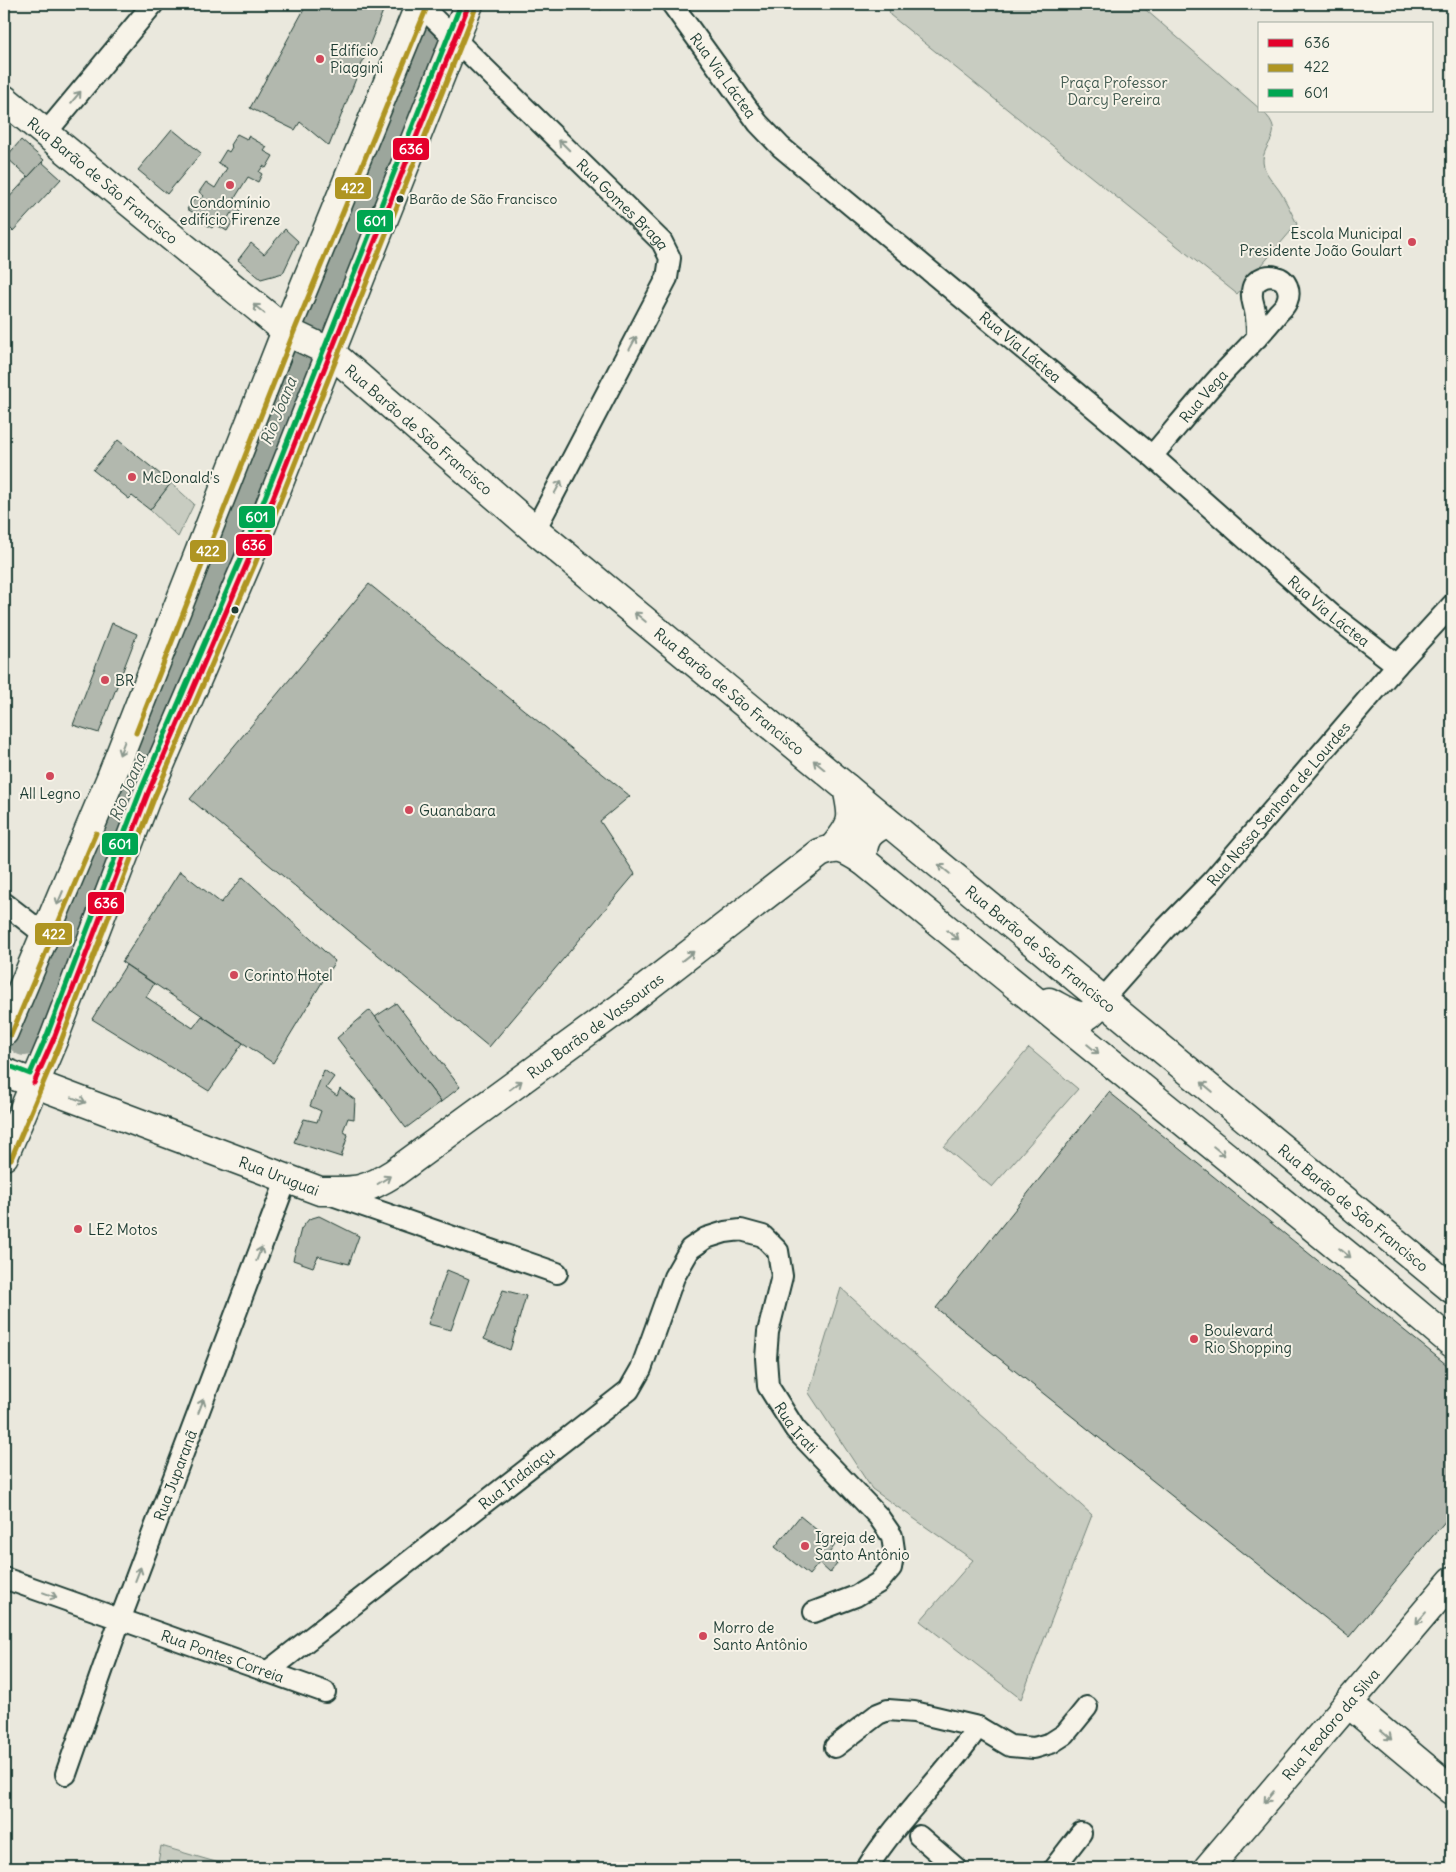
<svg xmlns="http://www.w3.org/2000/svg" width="1456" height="1872" font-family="Delius,sans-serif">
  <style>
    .green { fill: #c8ccc1; stroke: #74847a }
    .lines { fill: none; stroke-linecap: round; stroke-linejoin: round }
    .river { stroke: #9ca69c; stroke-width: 36 }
    .building { fill: #b2b8ae; stroke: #1f3d34 }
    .street-casing { stroke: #1f3d34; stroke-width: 24 }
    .secondary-casing { stroke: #1f3d34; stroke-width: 31 }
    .primary-casing { stroke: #1f3d34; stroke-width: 31 }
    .street { stroke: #f7f3e8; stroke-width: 20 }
    .secondary { stroke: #f7f3e8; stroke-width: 28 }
    .primary { stroke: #f7f3e8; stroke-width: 28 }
    .bus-1-casing { stroke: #f7f3e8; stroke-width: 9 }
    .bus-2-casing { stroke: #f7f3e8; stroke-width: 9 }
    .bus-3-casing { stroke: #f7f3e8; stroke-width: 9 }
    .bus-1 { stroke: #e4002b; stroke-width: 5 }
    .bus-2 { stroke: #af9522; stroke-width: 5 }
    .bus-3 { stroke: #00a651; stroke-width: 5 }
    .oneway { stroke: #8b988e }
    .poi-dot { fill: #d1495b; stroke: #f7f3e8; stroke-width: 2 }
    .bus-dot { fill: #1f3d34; stroke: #f7f3e8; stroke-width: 2 }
    .labels { text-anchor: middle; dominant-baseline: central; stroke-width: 4; stroke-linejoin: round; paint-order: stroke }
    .bus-label { font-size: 14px; fill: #1f3d34; stroke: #f7f3e8; text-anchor: start }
    .poi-label { font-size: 15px; fill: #1f3d34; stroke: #f7f3e8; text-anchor: start }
    .street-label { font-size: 15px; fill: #1f3d34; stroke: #f7f3e8 }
    .park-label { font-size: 15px; fill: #415a50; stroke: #f7f3e8 }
    .water-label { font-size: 16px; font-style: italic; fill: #445c53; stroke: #f7f3e8 }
    .line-badge { stroke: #f7f3e8; stroke-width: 2 }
    .badge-label { font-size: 14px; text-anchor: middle; font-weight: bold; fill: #fff }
  </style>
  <rect width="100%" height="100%" fill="#eae8dd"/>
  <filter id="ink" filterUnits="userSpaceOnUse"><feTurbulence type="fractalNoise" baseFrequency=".02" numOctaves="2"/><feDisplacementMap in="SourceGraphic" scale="10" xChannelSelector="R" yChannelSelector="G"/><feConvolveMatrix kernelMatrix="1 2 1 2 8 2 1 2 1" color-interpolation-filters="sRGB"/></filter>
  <g filter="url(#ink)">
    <g class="green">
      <path d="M 888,4 L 1139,4 L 1260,109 L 1260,111 L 1262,111 C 1290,135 1257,145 1264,167 C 1267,176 1276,185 1281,193 C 1287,203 1292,214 1297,224 L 1237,294 L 890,15 Z"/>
      <path d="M 171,483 L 194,504 L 178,537 L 150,510 Z"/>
      <path d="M 1029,1048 L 1078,1089 L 992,1187 L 944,1147 Z"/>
      <path d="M 841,1288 L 1092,1515 L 1021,1699 L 920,1621 L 973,1560 L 872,1489 L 809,1393 Z"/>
      <path d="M 161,1846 L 236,1868 L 157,1868 Z"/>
    </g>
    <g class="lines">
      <g class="river">
        <path d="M 315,321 L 428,43"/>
        <path d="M 25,1038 L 296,369"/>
      </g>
    </g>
    <g class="building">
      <path d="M 307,4 L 376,4 L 383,11 L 329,146 L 300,122 L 295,130 L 250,108 Z"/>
      <path d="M 591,4 L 606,4 L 601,10 Z"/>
      <path d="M 172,129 L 201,153 L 167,194 L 138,170 Z"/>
      <path d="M 237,134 L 247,139 L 248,136 L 267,147 L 264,151 L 273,156 L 266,168 L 263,166 L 259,172 L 262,174 L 258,182 L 248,177 L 233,201 L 242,207 L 237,216 L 231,213 L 228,218 L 233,221 L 227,231 L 215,224 L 212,228 L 197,219 L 199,216 L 187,209 L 196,197 L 201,199 L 204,196 L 199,192 L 206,182 L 215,188 L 227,168 L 218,163 L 226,150 L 229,152 L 232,147 L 230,145 Z"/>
      <path d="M 21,140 L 44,160 L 28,177 L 6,157 Z"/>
      <path d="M 42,162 L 61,179 L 13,231 L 4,222 L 4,203 Z"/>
      <path d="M 285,229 L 298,241 L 283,273 L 261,279 L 238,260 L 251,243 L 264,254 Z"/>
      <path d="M 118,440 L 171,483 L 150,510 L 132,496 L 129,499 L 93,470 Z"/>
      <path d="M 369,584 L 630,796 L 600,821 L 635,874 L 489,1047 L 190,799 Z"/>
      <path d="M 112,623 L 137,634 L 99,733 L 73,725 Z"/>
      <path d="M 180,871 L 221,903 L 243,877 L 335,961 L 273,1063 L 122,962 Z"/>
      <path d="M 126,965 L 154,984 L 146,997 L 193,1028 L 202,1016 L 243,1043 L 209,1091 L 92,1019 Z"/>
      <path d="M 396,1003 L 460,1087 L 441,1102 L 375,1017 Z"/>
      <path d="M 370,1010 L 441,1102 L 406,1128 L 337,1038 Z"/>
      <path d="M 324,1070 L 334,1077 L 326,1088 L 337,1096 L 340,1089 L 355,1100 L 354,1119 L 348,1118 L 343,1131 L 348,1135 L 341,1157 L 294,1142 L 304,1119 L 317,1122 L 321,1111 L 310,1106 Z"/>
      <path d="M 1109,1092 L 1452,1369 L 1452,1513 L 1349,1637 L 936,1308 Z"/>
      <path d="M 319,1216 L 359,1236 L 349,1264 L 318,1256 L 313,1267 L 293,1260 L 301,1229 L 309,1219 Z"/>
      <path d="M 447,1270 L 469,1279 L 451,1330 L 428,1324 Z"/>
      <path d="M 503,1290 L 526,1296 L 510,1350 L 484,1339 Z"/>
      <path d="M 800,1516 L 835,1545 L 827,1556 L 837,1564 L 830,1573 L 819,1563 L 809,1575 L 775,1547 Z"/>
    </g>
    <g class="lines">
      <g class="street-casing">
        <g id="street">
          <path id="s1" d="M 419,4 L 662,242 L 670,258 L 667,278 L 535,530"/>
          <path id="s2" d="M 672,4 L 758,123 L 781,147 L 1152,456 L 1332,615 L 1397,665"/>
          <path d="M 45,134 L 153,4"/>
          <path id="s3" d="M 1152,456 C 1176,428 1199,399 1224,372 C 1242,353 1262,334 1278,313 C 1281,310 1286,305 1287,301 C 1291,292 1287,279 1276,277 C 1266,274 1252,280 1252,293 C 1251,299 1254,305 1255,311 C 1257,320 1257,329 1257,338"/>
          <path d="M 4,903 L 44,934"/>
          <path id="s4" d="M 1102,1000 L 1165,929 L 1211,882 L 1397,665 L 1452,605"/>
          <path d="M 332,1195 L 557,1273"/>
          <path id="s5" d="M 4,1578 L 325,1692"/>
          <path id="s6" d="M 267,1672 L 629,1390 L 641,1369 L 674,1277 L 690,1249 L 706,1238 L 725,1232 L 741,1230 L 763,1236 L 778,1251 L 782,1276 L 768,1332 L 766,1358 L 768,1386 L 795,1429 L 878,1516 L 892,1536 L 894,1550 L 891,1568 L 878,1583 L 856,1596 L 814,1612"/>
          <path d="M 835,1747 L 878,1714 L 888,1710 L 914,1712 L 978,1727"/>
          <path id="s7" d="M 66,1774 L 120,1620 L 287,1178"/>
          <path d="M 919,1836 L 956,1868"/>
          <path d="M 867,1868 C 899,1817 944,1777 978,1727 L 1010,1746 L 1034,1748 L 1051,1743 L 1065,1734 L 1087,1707"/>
          <path d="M 1054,1868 L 1081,1833"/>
        </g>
      </g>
      <g class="secondary-casing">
        <g id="secondary">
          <path id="s8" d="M 4,99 L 286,331 L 330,352 L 535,530 L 1452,1289"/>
          <path d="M 834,847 C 854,823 854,819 847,788"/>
          <path d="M 862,860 C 863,839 868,830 888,823"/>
          <path d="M 1049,1002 C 1058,1006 1080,1021 1088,1015 C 1093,1012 1098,1005 1102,1000"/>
          <path d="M 4,1032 L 110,780 L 286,331 L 420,4"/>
          <path id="s9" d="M 4,1072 L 320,1191 C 355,1191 364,1192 394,1173 L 620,1008 L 820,853 C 840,845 845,849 862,860 L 1373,1276 L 1452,1343"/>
          <path d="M 4,1156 L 54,1038 L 148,793 L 248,561 L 469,4"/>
        </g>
      </g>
      <g class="primary-casing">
        <g id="primary">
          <path d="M 1348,1703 L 1452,1790"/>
          <path id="s10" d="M 1208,1868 L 1452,1581"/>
        </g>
      </g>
      <use href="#street" class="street"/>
      <use href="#secondary" class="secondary"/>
      <use href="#primary" class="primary"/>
      <g class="bus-1-casing">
        <path id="bus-1" d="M 34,1083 L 54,1038 L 148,793 L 248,561 L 469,4"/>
      </g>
      <g class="bus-2-casing">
        <g id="bus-2">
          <path d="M 136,733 L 293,334 L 427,7"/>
          <path d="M 11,1035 L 96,833"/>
          <path d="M 11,1159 L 61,1041 L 155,796 L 255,564 L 476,7"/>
        </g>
      </g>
      <g class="bus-3-casing">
        <path id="bus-3" d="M 7,1065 L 30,1074 L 47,1035 L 141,790 L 241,558 L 461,4"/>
      </g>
      <use href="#bus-1" class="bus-1"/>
      <use href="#bus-2" class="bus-2"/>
      <use href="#bus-3" class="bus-3"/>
    </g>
    <defs><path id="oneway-shaft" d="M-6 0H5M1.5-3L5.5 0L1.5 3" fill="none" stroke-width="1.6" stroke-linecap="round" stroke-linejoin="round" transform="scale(1.25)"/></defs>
    <g class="oneway">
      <use href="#oneway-shaft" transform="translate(76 97) rotate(-50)"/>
      <use href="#oneway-shaft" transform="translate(564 145) rotate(-135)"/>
      <use href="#oneway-shaft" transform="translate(259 309) rotate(-141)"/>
      <use href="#oneway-shaft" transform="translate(633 343) rotate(-62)"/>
      <use href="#oneway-shaft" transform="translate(558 487) rotate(-62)"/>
      <use href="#oneway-shaft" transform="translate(640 617) rotate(-140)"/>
      <use href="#oneway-shaft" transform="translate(122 748) rotate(111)"/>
      <use href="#oneway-shaft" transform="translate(819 765) rotate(-140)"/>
      <use href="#oneway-shaft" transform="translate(944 869) rotate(-141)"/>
      <use href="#oneway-shaft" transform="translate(60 898) rotate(113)"/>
      <use href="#oneway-shaft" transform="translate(953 935) rotate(39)"/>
      <use href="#oneway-shaft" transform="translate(688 956) rotate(-38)"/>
      <use href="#oneway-shaft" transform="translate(1093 1049) rotate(39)"/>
      <use href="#oneway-shaft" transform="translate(516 1085) rotate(-36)"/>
      <use href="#oneway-shaft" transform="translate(1207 1087) rotate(-140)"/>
      <use href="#oneway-shaft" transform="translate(79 1100) rotate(21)"/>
      <use href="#oneway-shaft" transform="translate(1219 1151) rotate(39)"/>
      <use href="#oneway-shaft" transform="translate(384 1180) rotate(-32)"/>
      <use href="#oneway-shaft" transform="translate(1345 1253) rotate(39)"/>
      <use href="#oneway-shaft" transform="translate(259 1254) rotate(-69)"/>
      <use href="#oneway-shaft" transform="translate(201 1406) rotate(-69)"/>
      <use href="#oneway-shaft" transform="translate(138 1574) rotate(-69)"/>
      <use href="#oneway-shaft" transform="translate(50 1595) rotate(20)"/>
      <use href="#oneway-shaft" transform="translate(1421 1618) rotate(131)"/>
      <use href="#oneway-shaft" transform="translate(1386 1735) rotate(40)"/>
      <use href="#oneway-shaft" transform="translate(1269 1797) rotate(130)"/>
    </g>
  </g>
  <g class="poi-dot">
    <circle cx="320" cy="59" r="5"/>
    <circle cx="230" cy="185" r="5"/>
    <circle cx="1412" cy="242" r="5"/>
    <circle cx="132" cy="477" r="5"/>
    <circle cx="105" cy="680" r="5"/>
    <circle cx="50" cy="776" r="5"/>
    <circle cx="409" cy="810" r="5"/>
    <circle cx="234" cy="975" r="5"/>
    <circle cx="78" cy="1229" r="5"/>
    <circle cx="1194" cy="1339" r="5"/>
    <circle cx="805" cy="1546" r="5"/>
    <circle cx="703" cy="1636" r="5"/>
  </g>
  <g class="bus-dot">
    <circle cx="400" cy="199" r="4.5"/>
    <circle cx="235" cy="610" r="4.5"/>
  </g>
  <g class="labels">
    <g class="bus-label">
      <text x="409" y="199">Barão de São Francisco</text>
    </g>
    <g class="poi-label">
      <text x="330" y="50">Edifício<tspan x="330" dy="17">Piaggini</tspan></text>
      <text x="230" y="202" text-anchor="middle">Condomínio<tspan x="230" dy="17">edifício Firenze</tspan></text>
      <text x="1402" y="233" text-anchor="end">Escola Municipal<tspan x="1402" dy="17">Presidente João Goulart</tspan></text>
      <text x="142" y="477">McDonald's</text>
      <text x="115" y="680">BR</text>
      <text x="50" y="793" text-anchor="middle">All Legno</text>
      <text x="419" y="810">Guanabara</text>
      <text x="244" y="975">Corinto Hotel</text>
      <text x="88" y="1229">LE2 Motos</text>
      <text x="1204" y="1330">Boulevard<tspan x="1204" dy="17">Rio Shopping</tspan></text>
      <text x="815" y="1537">Igreja de<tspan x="815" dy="17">Santo Antônio</tspan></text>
      <text x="713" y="1627">Morro de<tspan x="713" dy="17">Santo Antônio</tspan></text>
    </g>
    <g class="street-label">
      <text stroke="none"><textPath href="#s2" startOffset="88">Rua Via Láctea</textPath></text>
      <text stroke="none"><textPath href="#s8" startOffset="128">Rua Barão de São Francisco</textPath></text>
      <text stroke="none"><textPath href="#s1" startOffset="286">Rua Gomes Braga</textPath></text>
      <text stroke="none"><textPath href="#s2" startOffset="492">Rua Via Láctea</textPath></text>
      <text stroke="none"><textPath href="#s3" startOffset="79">Rua Vega</textPath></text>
      <text stroke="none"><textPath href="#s8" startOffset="532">Rua Barão de São Francisco</textPath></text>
      <text stroke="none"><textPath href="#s2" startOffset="898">Rua Via Láctea</textPath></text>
      <text stroke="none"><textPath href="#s8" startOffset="938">Rua Barão de São Francisco</textPath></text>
      <text stroke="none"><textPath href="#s4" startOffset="264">Rua Nossa Senhora de Lourdes</textPath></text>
      <text stroke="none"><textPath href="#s8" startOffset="1342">Rua Barão de São Francisco</textPath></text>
      <text stroke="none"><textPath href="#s9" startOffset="665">Rua Barão de Vassouras</textPath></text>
      <text stroke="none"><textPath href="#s9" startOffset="294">Rua Uruguai</textPath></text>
      <text stroke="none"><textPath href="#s8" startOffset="1748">Rua Barão de São Francisco</textPath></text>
      <text stroke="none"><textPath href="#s6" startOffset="900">Rua Irati</textPath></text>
      <text stroke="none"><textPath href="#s7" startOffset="318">Rua Juparanã</textPath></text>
      <text stroke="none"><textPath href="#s6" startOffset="316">Rua Indaiaçu</textPath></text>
      <text stroke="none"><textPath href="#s5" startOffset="232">Rua Pontes Correia</textPath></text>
      <text stroke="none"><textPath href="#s10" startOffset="189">Rua Teodoro da Silva</textPath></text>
    </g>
    <g class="park-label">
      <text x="1114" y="82">Praça Professor<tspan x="1114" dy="17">Darcy Pereira</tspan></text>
    </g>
    <g class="water-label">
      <text transform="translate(278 411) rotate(-68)">Rio Joana</text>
      <text transform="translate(127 787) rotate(-68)">Rio Joana</text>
    </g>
  </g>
  <g class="line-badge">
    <rect x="392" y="137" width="38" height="24" rx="5" fill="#e4002b"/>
    <rect x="334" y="176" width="38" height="24" rx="5" fill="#af9522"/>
    <rect x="356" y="209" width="38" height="24" rx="5" fill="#00a651"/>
    <rect x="238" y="505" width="38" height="24" rx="5" fill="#00a651"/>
    <rect x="235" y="533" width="38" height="24" rx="5" fill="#e4002b"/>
    <rect x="189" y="539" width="38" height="24" rx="5" fill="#af9522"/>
    <rect x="101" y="832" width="38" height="24" rx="5" fill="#00a651"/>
    <rect x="87" y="891" width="38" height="24" rx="5" fill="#e4002b"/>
    <rect x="34" y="922" width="39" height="24" rx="5" fill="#af9522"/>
  </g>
  <g class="badge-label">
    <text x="411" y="154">636</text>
    <text x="353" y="193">422</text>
    <text x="375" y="226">601</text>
    <text x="257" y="522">601</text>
    <text x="254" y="550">636</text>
    <text x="208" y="556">422</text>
    <text x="120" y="849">601</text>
    <text x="106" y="908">636</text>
    <text x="54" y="939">422</text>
  </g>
  <rect width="1456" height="1872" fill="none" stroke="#f7f3e8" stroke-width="20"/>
  <rect x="10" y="10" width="1436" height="1852" fill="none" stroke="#1f3d34" stroke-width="2" filter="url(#ink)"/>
  <rect x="1258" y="22" width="175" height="90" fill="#f7f3e8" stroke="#a1aaa0"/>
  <rect x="1268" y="39" width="25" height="8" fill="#e4002b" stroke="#a1aaa0"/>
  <text x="1304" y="48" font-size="15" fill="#1f3d34">636</text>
  <rect x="1268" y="64" width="25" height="8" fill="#af9522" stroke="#a1aaa0"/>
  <text x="1304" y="72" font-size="15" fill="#1f3d34">422</text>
  <rect x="1268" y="89" width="25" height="8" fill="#00a651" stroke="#a1aaa0"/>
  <text x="1304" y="98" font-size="15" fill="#1f3d34">601</text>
</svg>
